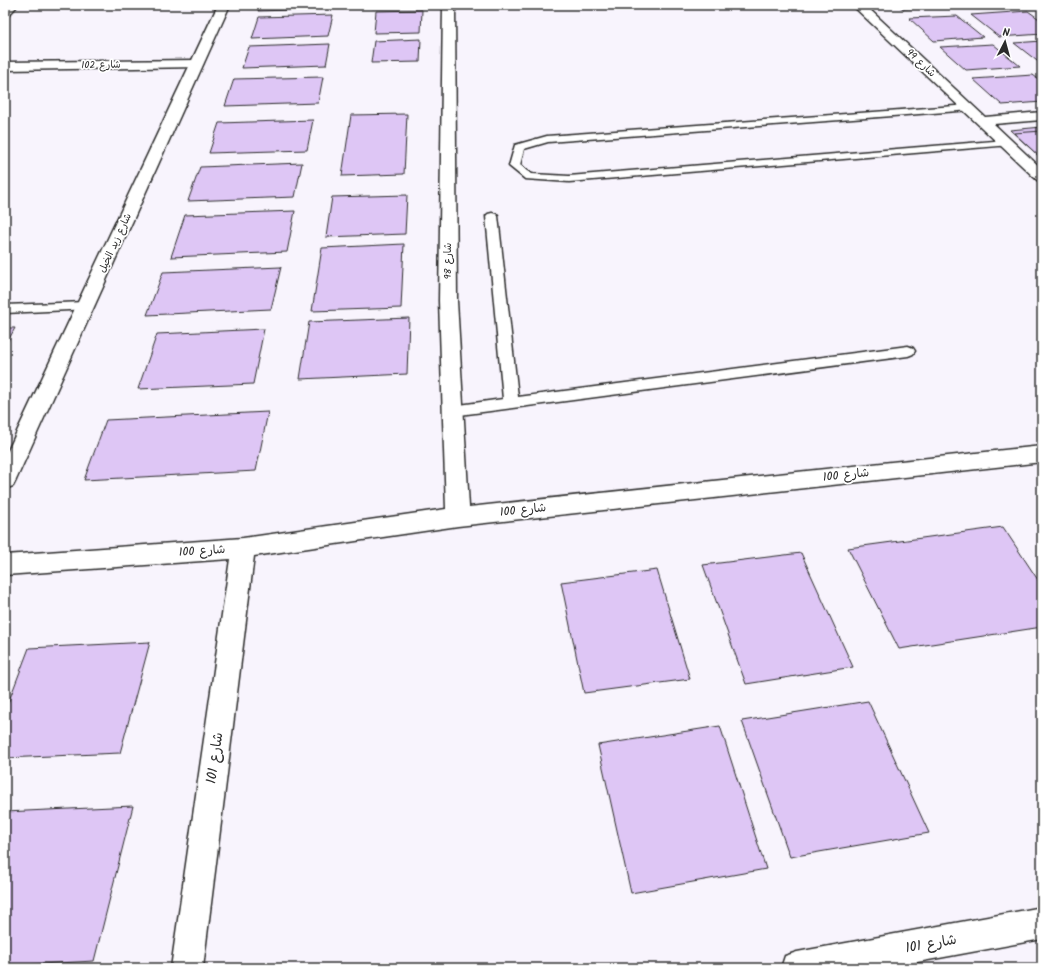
<svg xmlns="http://www.w3.org/2000/svg" width="1047" height="973" font-family="Kalam,'Playpen Sans Arabic',sans-serif">
  <style>
    .building { fill: #dec6f5; stroke: #2b2b2b }
    .lines { fill: none; stroke-linecap: round; stroke-linejoin: round }
    .lane-casing { stroke: #2b2b2b; stroke-width: 3 }
    .street-casing { stroke: #2b2b2b; stroke-width: 3 }
    .secondary-casing { stroke: #2b2b2b; stroke-width: 3 }
    .lane { fill: #fff; fill-rule: evenodd }
    .street { fill: #fff; fill-rule: evenodd }
    .secondary { fill: #fff; fill-rule: evenodd }
    .labels { text-anchor: middle; dominant-baseline: central; stroke-width: 3.5; stroke-linejoin: round; paint-order: stroke }
    .far-street-label { font-size: 10px; fill: #2b2b2b; stroke: #fff }
    .street-label { font-size: 12px; fill: #2b2b2b; stroke: #fff }
    .near-street-label { font-size: 14px; fill: #2b2b2b; stroke: #fff }
  </style>
  <rect width="100%" height="100%" fill="#f8f4fd"/>
  <filter id="ink" filterUnits="userSpaceOnUse"><feTurbulence type="fractalNoise" baseFrequency=".025" numOctaves="2"/><feDisplacementMap in="SourceGraphic" scale="8" xChannelSelector="R" yChannelSelector="G"/><feConvolveMatrix kernelMatrix="1 2 1 2 8 2 1 2 1" color-interpolation-filters="sRGB"/></filter>
  <g filter="url(#ink)">
    <g class="building">
      <path d="M 260,5 L 351,5 L 351,8 L 258,11 Z"/>
      <path d="M 372,5 L 418,5 L 418,7 L 372,8 Z"/>
      <path d="M 898,5 L 948,5 L 949,6 L 903,9 Z"/>
      <path d="M 422,10 L 421,32 L 374,33 L 376,11 Z"/>
      <path d="M 1028,11 L 1042,21 L 1042,34 L 999,37 L 971,15 Z"/>
      <path d="M 333,15 L 328,36 L 252,39 L 259,17 Z"/>
      <path d="M 957,16 L 983,37 L 934,41 L 909,18 Z"/>
      <path d="M 421,39 L 420,62 L 371,63 L 374,41 Z"/>
      <path d="M 1042,41 L 1041,64 L 1014,43 Z"/>
      <path d="M 330,44 L 326,65 L 242,68 L 249,47 Z"/>
      <path d="M 993,44 L 1020,66 L 966,70 L 940,47 Z"/>
      <path d="M 1033,75 L 1042,82 L 1042,102 L 1002,105 L 973,79 Z"/>
      <path d="M 323,77 L 318,103 L 225,106 L 234,79 Z"/>
      <path d="M 407,114 L 404,174 L 342,176 L 351,115 Z"/>
      <path d="M 313,120 L 307,150 L 209,153 L 219,123 Z"/>
      <path d="M 1042,127 L 1042,159 L 1010,130 Z"/>
      <path d="M 1042,131 L 1042,159 L 1014,133 Z"/>
      <path d="M 302,163 L 295,197 L 188,201 L 200,167 Z"/>
      <path d="M 407,195 L 405,234 L 326,237 L 332,197 Z"/>
      <path d="M 295,211 L 287,252 L 171,257 L 185,215 Z"/>
      <path d="M 404,244 L 401,308 L 312,311 L 322,248 Z"/>
      <path d="M 281,267 L 271,309 L 147,315 L 163,272 Z"/>
      <path d="M 409,318 L 407,374 L 300,379 L 309,322 Z"/>
      <path d="M 5,328 L 15,328 L 5,346 Z"/>
      <path d="M 264,329 L 253,384 L 138,389 L 157,334 Z"/>
      <path d="M 268,412 L 256,471 L 84,480 L 106,420 Z"/>
      <path d="M 1003,527 L 1042,586 L 1042,627 L 899,649 L 848,548 Z"/>
      <path d="M 801,553 L 853,667 L 746,684 L 703,565 Z"/>
      <path d="M 657,570 L 690,679 L 584,693 L 561,582 Z"/>
      <path d="M 150,642 L 120,753 L 5,758 L 5,711 L 29,648 Z"/>
      <path d="M 868,701 L 929,833 L 790,857 L 742,721 Z"/>
      <path d="M 720,726 L 766,869 L 631,893 L 598,745 Z"/>
      <path d="M 133,806 L 94,961 L 5,966 L 5,812 Z"/>
    </g>
    <g class="lines">
      <g class="lane-casing">
        <g id="lane">
          <path d="M 969,105 L 974,108 L 972,110 L 548,142 L 524,149 L 520,165 L 532,174 L 569,176 L 1006,140 L 1010,141 L 1011,143 L 1010,145 L 569,182 L 525,179 L 509,166 L 515,145 L 547,136 Z"/>
          <path d="M 492,213 L 496,214 L 498,216 L 518,397 L 908,346 L 913,348 L 915,351 L 913,354 L 908,356 L 452,416 L 447,415 L 445,411 L 447,407 L 452,406 L 503,399 L 486,216 L 488,214 Z"/>
          <path d="M 86,302 L 91,303 L 93,306 L 91,309 L 5,313 L 5,305 Z"/>
        </g>
      </g>
      <g class="street-casing">
        <g id="street">
          <path d="M 6,5 L 18,5 L 9,15 L 5,16 Z"/>
          <path d="M 443,5 L 455,5 L 457,301 L 469,507 L 1042,446 L 1042,462 L 458,526 L 254,556 L 203,968 L 171,968 L 230,559 L 5,575 L 5,555 L 243,538 L 446,509 L 439,301 Z"/>
          <path d="M 852,5 L 865,5 L 985,117 L 1042,112 L 1042,120 L 994,124 L 1042,169 L 1042,182 L 1037,180 Z"/>
          <path d="M 197,60 L 201,61 L 203,64 L 201,67 L 5,70 L 5,62 Z"/>
          <path d="M 1042,907 L 1042,939 L 885,968 L 781,968 L 785,956 L 797,952 Z"/>
        </g>
      </g>
      <g class="secondary-casing">
        <path id="secondary" d="M 218,5 L 230,5 L 16,480 L 13,486 L 5,489 L 5,457 Z"/>
      </g>
      <use href="#lane" class="lane"/>
      <use href="#street" class="street"/>
      <use href="#secondary" class="secondary"/>
    </g>
  </g>
  <g class="labels">
    <g class="far-street-label">
      <text transform="translate(921 63) rotate(43)">شارع 99</text>
      <text transform="translate(101 65) rotate(-1)">شارع 102</text>
      <text transform="translate(115 243) rotate(-65)">شارع زيد الخيل</text>
      <text transform="translate(448 261) rotate(-90)">شارع 98</text>
    </g>
    <g class="street-label">
      <text transform="translate(846 475) rotate(-6)">شارع 100</text>
      <text transform="translate(523 510) rotate(-6)">شارع 100</text>
      <text transform="translate(202 551) rotate(-4)">شارع 100</text>
    </g>
    <g class="near-street-label">
      <text transform="translate(215 758) rotate(-82)">شارع 101</text>
      <text transform="translate(931 944) rotate(-10)">شارع 101</text>
    </g>
  </g>
  <rect width="1047" height="973" fill="none" stroke="#fff" stroke-width="20"/>
  <rect x="10" y="10" width="1027" height="953" fill="none" stroke="#2b2b2b" stroke-width="1.5" filter="url(#ink)"/>
  <g transform="translate(1005 42) rotate(6)" stroke="#ffffff" stroke-width="3" paint-order="stroke">
  <path d="M0-3L7 15L0 10L-7 15Z" fill="#2b2b2b"/>
  <text y="-6" font-size="11" font-weight="bold" text-anchor="middle" fill="#2b2b2b">N</text>
  </g>
</svg>
